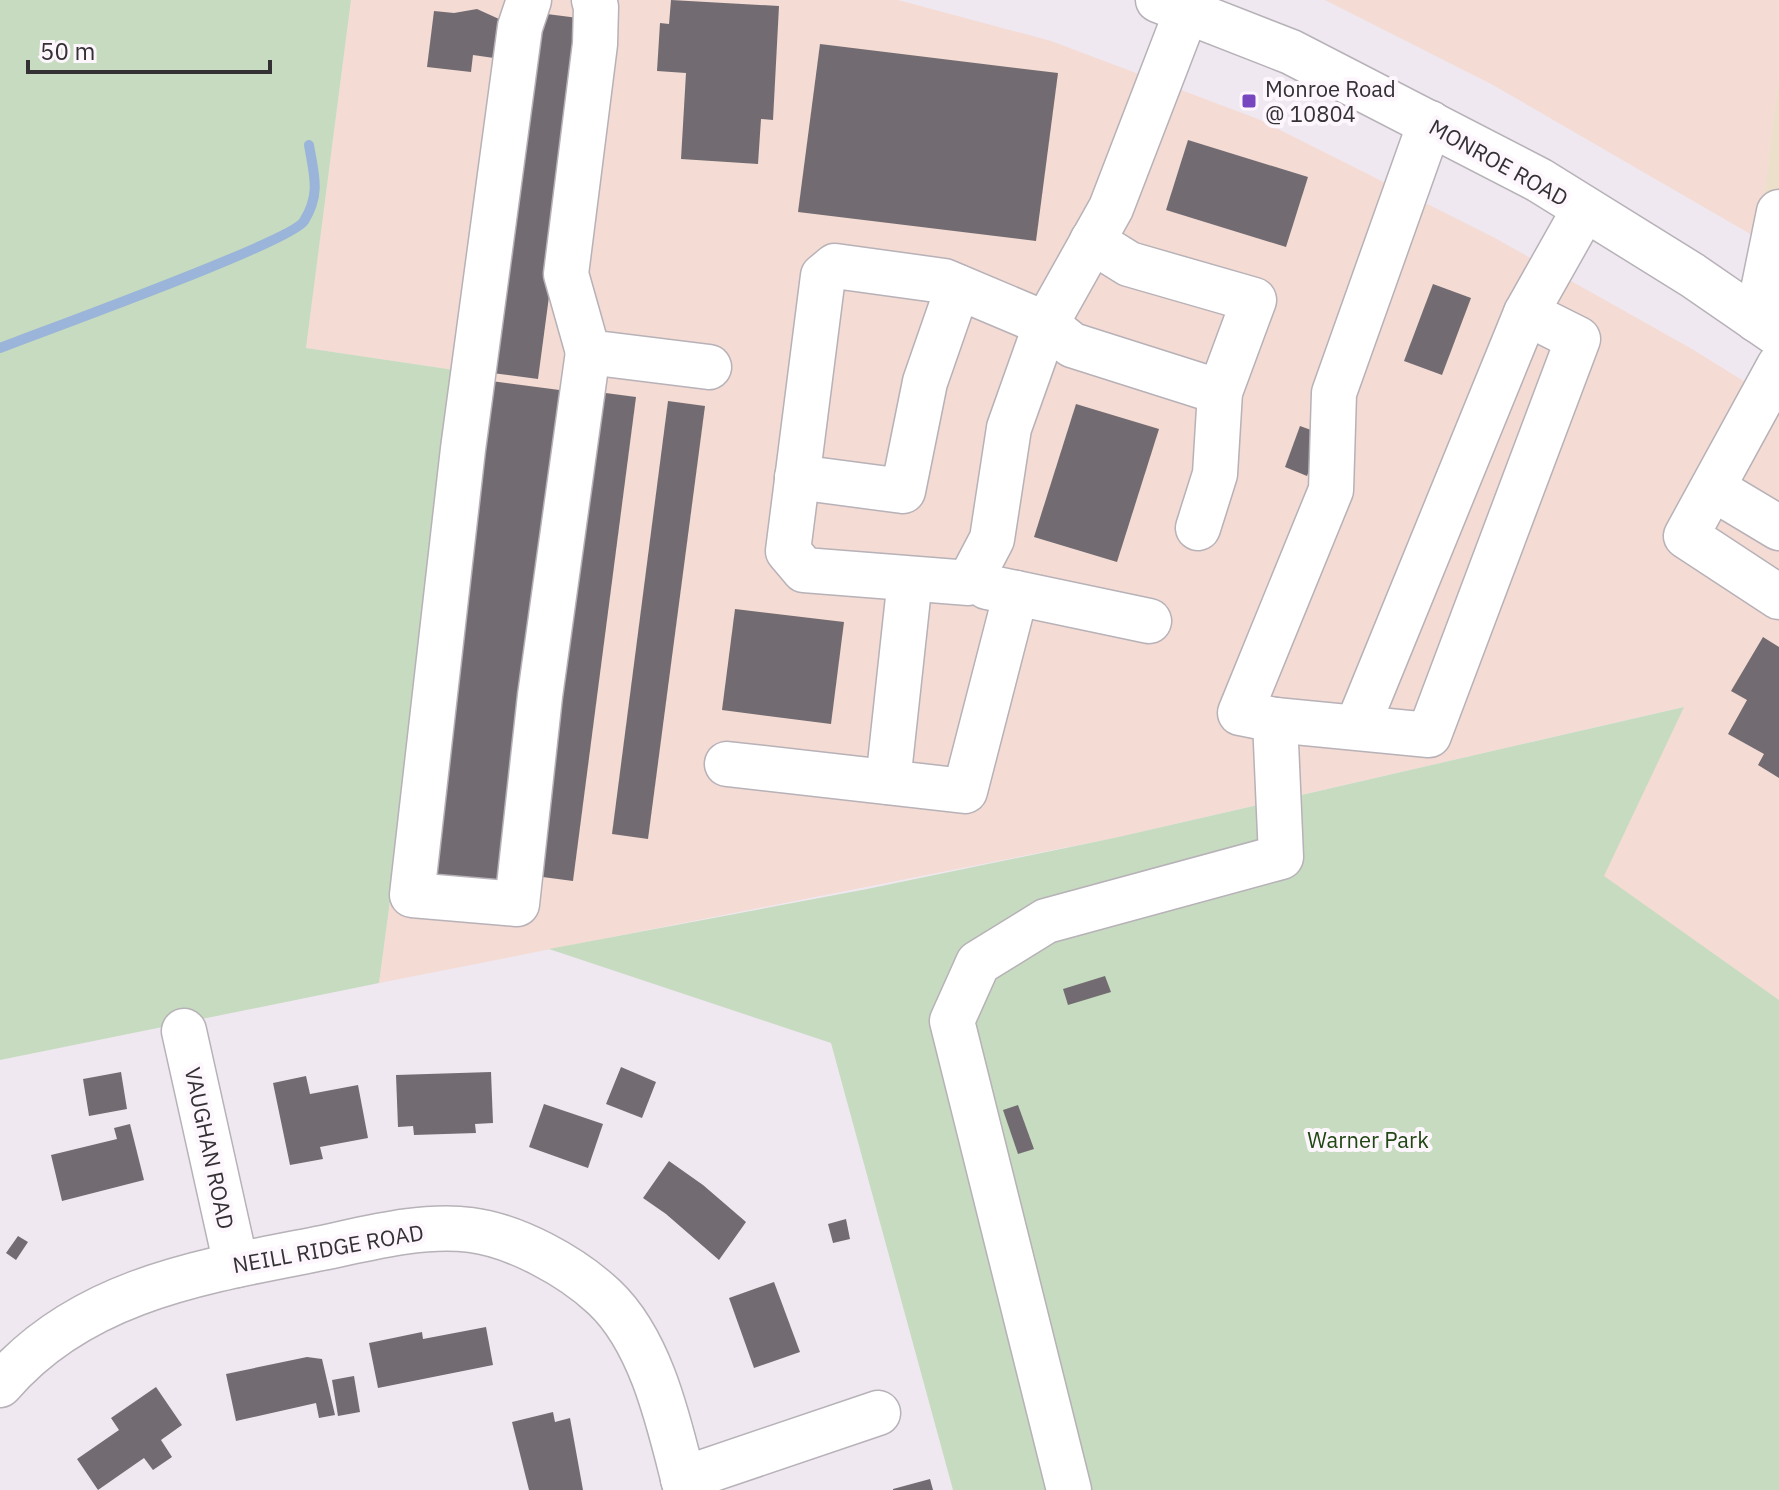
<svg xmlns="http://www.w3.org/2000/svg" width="1779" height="1490" font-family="'IBM Plex Sans',sans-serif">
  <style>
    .commercial { fill: #f4dbd3 }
    .industrial { fill: #ece0cb }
    .green { fill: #c6dbbf }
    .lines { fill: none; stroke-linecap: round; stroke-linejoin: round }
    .stream { stroke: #9bb5da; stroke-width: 10 }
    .building { fill: #726c72 }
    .minor-casing { stroke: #b7b1b8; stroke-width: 47 }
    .major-casing { stroke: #b7b1b8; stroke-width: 47 }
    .minor { stroke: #fff; stroke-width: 44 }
    .major { stroke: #fff; stroke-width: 44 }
    .poi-dot { fill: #7747bf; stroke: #fdf6fd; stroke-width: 3 }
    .labels { text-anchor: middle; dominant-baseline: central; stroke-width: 8; stroke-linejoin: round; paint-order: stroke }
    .poi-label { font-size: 22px; fill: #333133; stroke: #fdf6fd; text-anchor: start }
    .street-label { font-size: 22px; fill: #333133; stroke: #fdf6fd }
    .park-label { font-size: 22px; fill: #204713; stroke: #fdf6fd }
  </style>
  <rect width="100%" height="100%" fill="#efe8f0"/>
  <g class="commercial">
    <path d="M 351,0 L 898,0 L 1051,41 L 1258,119 L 1493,237 L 1692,349 L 1779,403 L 1779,1000 L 1603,876 L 1683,707 L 1114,838 L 379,983 L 461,371 L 306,348 Z"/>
    <path d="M 1325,0 L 1779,0 L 1779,75 L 1759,239 L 1493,85 Z"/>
  </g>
  <path class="industrial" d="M 1779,75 L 1779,251 L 1764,197 Z"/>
  <g class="green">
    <path d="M 0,0 L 351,0 L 306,348 L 461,371 L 379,983 L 0,1060 Z"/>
    <path d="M 1684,707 L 1604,876 L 1779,1000 L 1779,1490 L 953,1490 L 831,1043 L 549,949 L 867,889 L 1114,838 Z"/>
  </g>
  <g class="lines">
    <path class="stream" d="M 0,348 C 40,332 292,242 304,221 C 321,194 314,175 309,145"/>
  </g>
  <g class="building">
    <path d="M 671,0 L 779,6 L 773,120 L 761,119 L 758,164 L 681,159 L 686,73 L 657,71 L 660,23 L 669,24 Z"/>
    <path d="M 477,9 L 499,19 L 494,58 L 473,55 L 471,72 L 427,67 L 434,11 L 454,13 Z"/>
    <path d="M 539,13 L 586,19 L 538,379 L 492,373 Z"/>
    <path d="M 820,44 L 1058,73 L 1036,241 L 798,212 Z"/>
    <path d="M 1188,140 L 1308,177 L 1286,247 L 1166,210 Z"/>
    <path d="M 1433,284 L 1471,298 L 1442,375 L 1404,361 Z"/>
    <path d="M 491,381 L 567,391 L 503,890 L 427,880 Z"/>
    <path d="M 598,392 L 636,397 L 573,881 L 535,876 Z"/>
    <path d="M 668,401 L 705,406 L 648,839 L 612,834 Z"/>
    <path d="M 1076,404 L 1159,429 L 1117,562 L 1034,537 Z"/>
    <path d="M 1300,426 L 1322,434 L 1307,476 L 1285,467 Z"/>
    <path d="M 735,609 L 844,622 L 831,724 L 722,710 Z"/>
    <path d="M 1763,637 L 1779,647 L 1779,778 L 1758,765 L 1764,754 L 1728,734 L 1747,700 L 1731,691 Z"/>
    <path d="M 1105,976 L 1111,992 L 1068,1005 L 1063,989 Z"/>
    <path d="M 621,1067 L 656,1082 L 642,1118 L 606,1104 Z"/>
    <path d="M 121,1072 L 127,1109 L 89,1116 L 83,1079 Z"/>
    <path d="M 491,1072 L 493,1123 L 475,1124 L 476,1133 L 414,1135 L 413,1126 L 398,1127 L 396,1075 Z"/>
    <path d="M 306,1076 L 310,1094 L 358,1085 L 368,1138 L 320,1147 L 323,1159 L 290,1165 L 273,1083 Z"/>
    <path d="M 544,1104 L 603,1124 L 588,1168 L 529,1147 Z"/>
    <path d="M 1018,1105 L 1034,1149 L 1018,1154 L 1003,1110 Z"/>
    <path d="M 130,1124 L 144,1180 L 62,1201 L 51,1155 L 117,1139 L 114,1128 Z"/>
    <path d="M 669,1161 L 703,1185 L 746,1222 L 719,1260 L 666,1214 L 643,1198 Z"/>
    <path d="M 846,1219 L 850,1239 L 833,1243 L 828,1224 Z"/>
    <path d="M 18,1236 L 28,1242 L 16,1260 L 6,1253 Z"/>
    <path d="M 774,1282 L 800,1352 L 754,1368 L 729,1298 Z"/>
    <path d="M 486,1327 L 493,1365 L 378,1388 L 369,1343 L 422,1332 L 423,1339 Z"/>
    <path d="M 307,1357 L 322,1359 L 335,1415 L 319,1418 L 316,1403 L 236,1421 L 226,1374 Z"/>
    <path d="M 354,1376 L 360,1412 L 338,1416 L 332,1380 Z"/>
    <path d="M 156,1387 L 182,1425 L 161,1440 L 172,1457 L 153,1470 L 144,1458 L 98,1490 L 77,1459 L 119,1430 L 111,1418 Z"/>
    <path d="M 553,1412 L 555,1422 L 570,1418 L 583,1490 L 529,1490 L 512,1422 Z"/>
    <path d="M 930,1479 L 933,1490 L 893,1490 L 893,1489 Z"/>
  </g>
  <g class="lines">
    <g class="minor-casing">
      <g id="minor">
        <path d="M 529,0 L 520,27 L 463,449 L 412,895 L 517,904 L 540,696 L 588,352"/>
        <path d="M 594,0 L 596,7 L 595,44 L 566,274 L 588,352 L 709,367"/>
        <path d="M 1191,0 L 1111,208 L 1046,324 L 1009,428 L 992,539 L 969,583 L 804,570 L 788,551 L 823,276 L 835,266 L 944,281 L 1046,324 L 1072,345 L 1220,392"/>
        <path d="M 1430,123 L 1334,393 L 1331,490 L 1240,713 L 1275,720 L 1429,735 L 1578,339 L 1526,313 L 1584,210"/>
        <path d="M 1092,241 L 1129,264 L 1254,300 L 1220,392 L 1215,474 L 1198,528"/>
        <path d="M 1757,320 L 1779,212"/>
        <path d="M 1779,366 L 1686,536 L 1779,597"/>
        <path d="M 797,477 L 903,491 L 925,382 L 958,287"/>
        <path d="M 1714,489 L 1779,528"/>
        <path d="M 987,587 L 1149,621"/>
        <path d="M 1357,727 L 1526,313"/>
        <path d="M 727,764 L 965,791 L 1016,593"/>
        <path d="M 888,782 L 910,579"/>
        <path d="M 184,1031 L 236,1265"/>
        <path d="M 0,1385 C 82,1289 205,1271 322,1248 C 370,1238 421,1224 471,1230 C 516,1236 571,1266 604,1297 C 653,1343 670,1428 686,1490"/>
        <path d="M 683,1479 L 878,1413"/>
        <path d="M 1069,1490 L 952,1021 L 978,963 L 1046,921 L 1281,857 L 1275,720"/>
      </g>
    </g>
    <g class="major-casing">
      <path id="major" d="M 1158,0 L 1291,52 L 1539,180 L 1692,275 L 1779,335"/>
    </g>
    <use href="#minor" class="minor"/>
    <use href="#major" class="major"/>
  </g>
  <rect class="poi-dot" x="1241" y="93" width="16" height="16" rx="4"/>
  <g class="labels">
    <g class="poi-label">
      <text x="1265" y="88">Monroe Road<tspan x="1265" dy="25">@ 10804</tspan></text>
    </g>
    <g class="street-label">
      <text transform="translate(1499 162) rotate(29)">MONROE ROAD</text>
      <text transform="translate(210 1148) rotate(78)">VAUGHAN ROAD</text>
      <text transform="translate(328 1248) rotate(-10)">NEILL RIDGE ROAD</text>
    </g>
    <g class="park-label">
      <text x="1368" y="1139">Warner Park</text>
    </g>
  </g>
  <path d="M28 60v12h242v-12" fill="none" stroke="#333133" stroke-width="4"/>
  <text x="40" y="60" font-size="24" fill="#333133" stroke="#fdf6fd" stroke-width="6" paint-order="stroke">50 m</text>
</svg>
